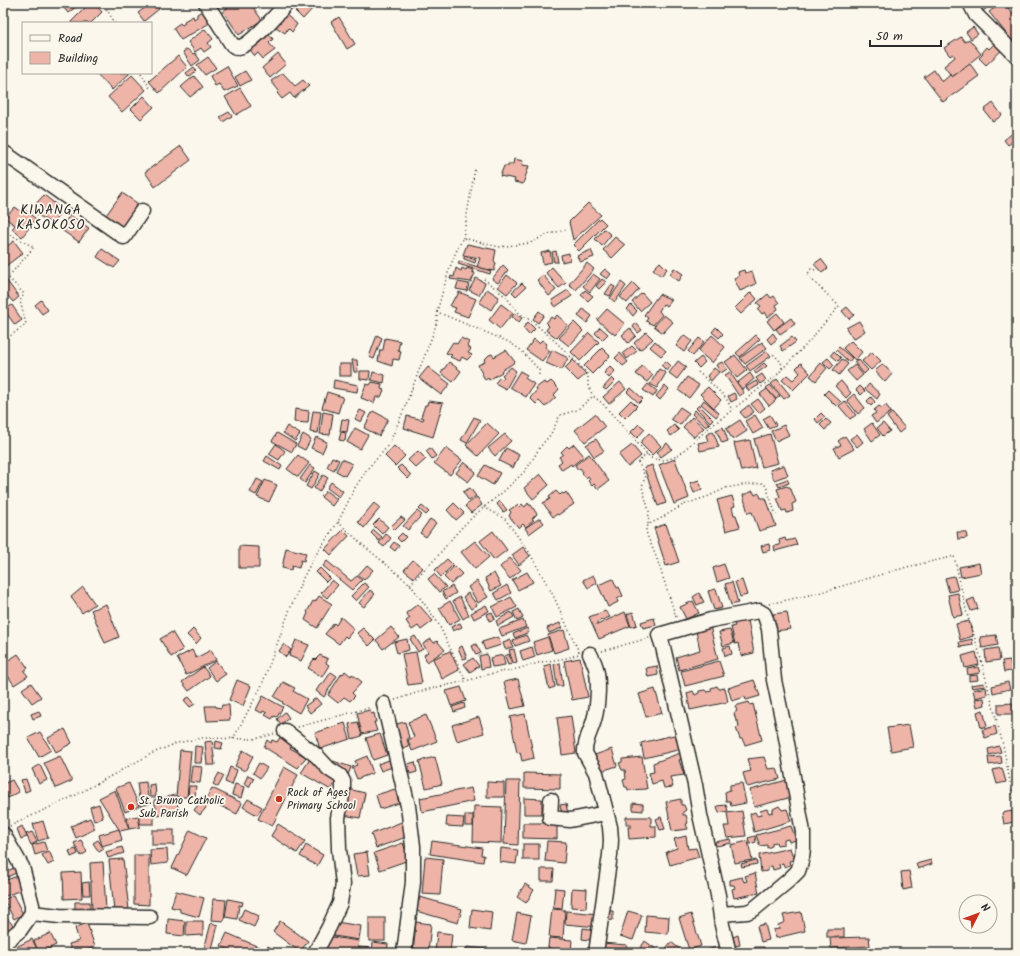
<svg xmlns="http://www.w3.org/2000/svg" width="1020" height="956" font-family="Kalam,sans-serif">
  <style>
    .building { fill: #eeb4a8; stroke: #2b2b2b }
    .lines { fill: none; stroke-linecap: round; stroke-linejoin: round }
    .minor-casing { stroke: #2b2b2b; stroke-width: 17 }
    .path { stroke: #2b2b2b; stroke-width: 1.5; stroke-dasharray: 1 3; stroke-linecap: butt }
    .minor { stroke: #fbf7ec; stroke-width: 14 }
    .poi-dot { fill: #c8321e; stroke: #fbf7ec; stroke-width: 1.5 }
    .labels { text-anchor: middle; dominant-baseline: central; stroke-width: 3.5; stroke-linejoin: round; paint-order: stroke }
    .poi-label { font-size: 11px; fill: #2b2b2b; stroke: #fbf7ec; text-anchor: start }
    .quarter-label { font-size: 13px; letter-spacing: 1px; fill: #2b2b2b; stroke: #fbf7ec }
  </style>
  <rect width="100%" height="100%" fill="#fbf7ec"/>
  <filter id="ink" filterUnits="userSpaceOnUse"><feTurbulence type="fractalNoise" baseFrequency=".025" numOctaves="2"/><feDisplacementMap in="SourceGraphic" scale="8" xChannelSelector="R" yChannelSelector="G"/><feConvolveMatrix kernelMatrix="1 2 1 2 8 2 1 2 1" color-interpolation-filters="sRGB"/></filter>
  <g filter="url(#ink)">
    <g class="building">
      <path d="M 60,3 L 81,3 L 68,13 Z"/>
      <path d="M 90,3 L 94,3 L 102,12 L 91,23 L 71,23 L 71,22 Z"/>
      <path d="M 151,3 L 155,3 L 159,9 L 144,21 L 138,13 Z"/>
      <path d="M 235,3 L 250,3 L 262,20 L 239,35 L 223,11 Z"/>
      <path d="M 303,3 L 308,3 L 313,8 L 303,19 L 295,11 Z"/>
      <path d="M 976,3 L 991,3 L 992,4 L 989,7 L 987,5 L 986,7 L 987,8 L 983,11 Z"/>
      <path d="M 1001,3 L 1004,3 L 1017,19 L 1017,47 L 989,12 Z"/>
      <path d="M 202,11 L 203,13 L 207,11 L 213,21 L 181,40 L 173,28 L 180,23 L 182,25 L 185,23 L 184,21 L 193,16 L 194,19 L 197,17 L 197,14 Z"/>
      <path d="M 285,14 L 297,24 L 292,32 L 288,28 L 285,33 L 276,27 L 281,21 L 280,19 Z"/>
      <path d="M 339,17 L 355,44 L 347,49 L 331,22 Z"/>
      <path d="M 973,27 L 978,34 L 971,39 L 966,32 Z"/>
      <path d="M 205,29 L 213,39 L 208,43 L 211,47 L 204,52 L 201,48 L 195,52 L 188,42 Z"/>
      <path d="M 266,31 L 273,39 L 269,43 L 275,50 L 263,59 L 258,53 L 255,56 L 250,50 Z"/>
      <path d="M 961,37 L 965,42 L 969,39 L 981,54 L 952,77 L 944,66 L 955,57 L 953,54 L 950,56 L 944,48 Z"/>
      <path d="M 996,42 L 1003,49 L 986,65 L 979,58 L 983,54 L 982,53 L 987,47 L 989,49 Z"/>
      <path d="M 187,49 L 193,54 L 195,53 L 200,60 L 192,66 L 183,52 Z"/>
      <path d="M 278,54 L 286,64 L 270,78 L 262,68 Z"/>
      <path d="M 178,56 L 187,67 L 159,93 L 149,81 Z"/>
      <path d="M 208,57 L 216,68 L 205,75 L 197,65 Z"/>
      <path d="M 970,64 L 979,76 L 943,102 L 924,77 L 934,70 L 942,82 L 950,75 L 952,77 Z"/>
      <path d="M 227,66 L 238,86 L 224,92 L 219,84 L 215,86 L 210,76 Z"/>
      <path d="M 194,67 L 196,71 L 189,77 L 186,73 Z"/>
      <path d="M 245,71 L 251,80 L 240,86 L 235,77 Z"/>
      <path d="M 96,73 L 130,73 L 112,90 Z"/>
      <path d="M 283,73 L 295,86 L 303,80 L 309,86 L 294,98 L 290,93 L 282,99 L 277,93 L 279,91 L 271,81 Z"/>
      <path d="M 132,75 L 146,90 L 122,112 L 108,97 Z"/>
      <path d="M 194,76 L 203,87 L 190,97 L 181,87 Z"/>
      <path d="M 240,88 L 251,106 L 236,115 L 225,97 Z"/>
      <path d="M 144,96 L 154,107 L 141,119 L 131,109 Z"/>
      <path d="M 993,103 L 1002,115 L 993,122 L 984,110 Z"/>
      <path d="M 229,112 L 232,116 L 223,122 L 220,117 Z"/>
      <path d="M 1014,132 L 1017,138 L 1008,145 L 1004,140 Z"/>
      <path d="M 181,146 L 191,160 L 155,187 L 145,172 Z"/>
      <path d="M 514,159 L 523,161 L 522,165 L 529,166 L 523,184 L 514,182 L 515,179 L 500,176 L 504,166 L 509,166 L 509,164 L 513,164 Z"/>
      <path d="M 122,193 L 140,205 L 122,231 L 104,218 Z"/>
      <path d="M 44,195 L 58,206 L 54,210 L 59,215 L 52,224 L 30,210 Z"/>
      <path d="M 588,203 L 601,215 L 573,240 L 569,222 Z"/>
      <path d="M 15,207 L 22,212 L 25,210 L 36,219 L 22,237 L 12,229 L 15,225 L 5,218 Z"/>
      <path d="M 70,215 L 89,228 L 79,242 L 60,229 Z"/>
      <path d="M 600,218 L 606,224 L 579,251 L 573,245 Z"/>
      <path d="M 604,229 L 611,235 L 602,246 L 595,239 Z"/>
      <path d="M 615,237 L 625,245 L 612,258 L 603,250 Z"/>
      <path d="M 14,241 L 23,253 L 3,268 L 3,249 Z"/>
      <path d="M 467,244 L 496,250 L 494,261 L 496,263 L 494,271 L 477,267 L 480,258 L 463,255 Z"/>
      <path d="M 102,249 L 120,261 L 114,268 L 97,257 Z"/>
      <path d="M 591,250 L 594,257 L 580,262 L 577,256 Z"/>
      <path d="M 550,251 L 552,262 L 543,264 L 541,253 Z"/>
      <path d="M 556,251 L 558,262 L 554,262 L 552,252 Z"/>
      <path d="M 569,253 L 570,260 L 562,262 L 561,255 Z"/>
      <path d="M 464,256 L 476,260 L 475,263 L 464,259 Z"/>
      <path d="M 821,259 L 828,268 L 822,273 L 814,264 Z"/>
      <path d="M 459,261 L 491,271 L 490,274 L 458,264 Z"/>
      <path d="M 660,262 L 667,269 L 661,276 L 653,269 Z"/>
      <path d="M 587,263 L 594,269 L 576,290 L 569,284 Z"/>
      <path d="M 503,265 L 508,270 L 498,283 L 492,279 Z"/>
      <path d="M 552,267 L 566,283 L 559,288 L 546,273 Z"/>
      <path d="M 456,268 L 461,271 L 462,268 L 466,270 L 467,268 L 473,270 L 472,272 L 475,273 L 471,282 L 450,279 L 451,276 L 454,277 Z"/>
      <path d="M 674,268 L 683,274 L 679,281 L 670,275 Z"/>
      <path d="M 605,269 L 611,274 L 607,279 L 600,274 Z"/>
      <path d="M 744,270 L 745,273 L 752,271 L 756,284 L 740,291 L 734,279 L 739,276 L 738,272 Z"/>
      <path d="M 593,274 L 600,279 L 590,292 L 583,286 Z"/>
      <path d="M 507,275 L 517,283 L 507,294 L 498,287 Z"/>
      <path d="M 543,275 L 556,290 L 549,296 L 537,280 Z"/>
      <path d="M 3,276 L 19,297 L 13,302 L 3,290 Z"/>
      <path d="M 476,278 L 485,283 L 479,295 L 469,290 Z"/>
      <path d="M 602,279 L 606,282 L 599,289 L 596,286 Z"/>
      <path d="M 458,282 L 469,284 L 467,291 L 456,289 Z"/>
      <path d="M 621,282 L 626,286 L 615,302 L 610,298 Z"/>
      <path d="M 522,283 L 526,287 L 516,296 L 512,292 Z"/>
      <path d="M 633,283 L 639,289 L 627,303 L 620,297 Z"/>
      <path d="M 611,285 L 615,287 L 610,296 L 605,294 Z"/>
      <path d="M 487,289 L 499,297 L 491,310 L 479,302 Z"/>
      <path d="M 568,290 L 572,296 L 555,307 L 552,300 Z"/>
      <path d="M 585,290 L 593,296 L 588,301 L 581,295 Z"/>
      <path d="M 459,292 L 476,299 L 468,317 L 454,312 L 456,308 L 450,306 L 455,297 L 456,298 Z"/>
      <path d="M 751,292 L 757,299 L 741,314 L 735,308 Z"/>
      <path d="M 642,293 L 650,302 L 640,311 L 632,302 Z"/>
      <path d="M 659,294 L 672,300 L 667,306 L 663,304 L 659,311 L 662,315 L 653,325 L 646,321 L 648,318 L 644,315 Z"/>
      <path d="M 768,294 L 771,298 L 774,296 L 779,303 L 776,305 L 778,309 L 768,317 L 765,312 L 762,314 L 758,309 L 761,306 L 757,303 Z"/>
      <path d="M 41,300 L 48,310 L 42,314 L 35,305 Z"/>
      <path d="M 501,304 L 513,313 L 500,329 L 489,320 Z"/>
      <path d="M 12,305 L 22,320 L 15,325 L 4,310 Z"/>
      <path d="M 631,305 L 637,311 L 633,316 L 627,309 Z"/>
      <path d="M 847,307 L 854,315 L 849,319 L 842,311 Z"/>
      <path d="M 583,309 L 592,316 L 587,323 L 578,316 Z"/>
      <path d="M 607,309 L 625,324 L 615,335 L 597,320 Z"/>
      <path d="M 539,311 L 544,315 L 538,323 L 533,319 Z"/>
      <path d="M 514,313 L 522,318 L 519,322 L 512,317 Z"/>
      <path d="M 777,313 L 784,322 L 774,330 L 767,321 Z"/>
      <path d="M 557,315 L 568,325 L 557,338 L 546,330 L 549,326 L 546,323 L 551,317 L 554,319 Z"/>
      <path d="M 664,315 L 673,322 L 663,333 L 654,326 Z"/>
      <path d="M 791,318 L 795,324 L 780,334 L 776,329 Z"/>
      <path d="M 859,321 L 865,331 L 853,339 L 846,328 Z"/>
      <path d="M 528,322 L 535,329 L 529,335 L 523,328 Z"/>
      <path d="M 574,322 L 583,331 L 569,346 L 559,338 Z"/>
      <path d="M 636,323 L 642,330 L 638,333 L 633,327 Z"/>
      <path d="M 600,327 L 608,334 L 602,340 L 595,333 Z"/>
      <path d="M 716,327 L 723,334 L 719,338 L 712,332 Z"/>
      <path d="M 630,328 L 636,336 L 628,343 L 622,335 Z"/>
      <path d="M 646,332 L 653,339 L 640,350 L 634,343 Z"/>
      <path d="M 589,333 L 599,342 L 580,361 L 571,352 Z"/>
      <path d="M 773,333 L 777,339 L 771,344 L 767,339 Z"/>
      <path d="M 377,335 L 382,338 L 374,359 L 369,357 Z"/>
      <path d="M 684,335 L 692,341 L 684,352 L 676,346 Z"/>
      <path d="M 712,335 L 725,347 L 712,363 L 698,351 Z"/>
      <path d="M 756,335 L 760,339 L 740,357 L 736,353 Z"/>
      <path d="M 792,337 L 796,342 L 783,351 L 780,346 Z"/>
      <path d="M 385,338 L 400,341 L 398,350 L 401,351 L 399,360 L 393,359 L 392,366 L 378,361 L 380,350 L 383,350 Z"/>
      <path d="M 461,338 L 469,342 L 467,346 L 471,349 L 468,353 L 472,355 L 467,360 L 462,357 L 460,361 L 450,357 L 452,355 L 446,353 L 453,342 L 457,344 Z"/>
      <path d="M 699,338 L 704,342 L 693,356 L 688,351 Z"/>
      <path d="M 534,339 L 539,343 L 542,340 L 547,344 L 545,347 L 550,351 L 542,361 L 526,350 Z"/>
      <path d="M 655,341 L 666,351 L 661,356 L 650,347 Z"/>
      <path d="M 851,341 L 862,352 L 855,360 L 843,348 Z"/>
      <path d="M 762,342 L 767,348 L 745,364 L 740,358 Z"/>
      <path d="M 632,346 L 637,351 L 627,359 L 623,353 Z"/>
      <path d="M 839,347 L 852,358 L 849,362 L 836,350 Z"/>
      <path d="M 602,348 L 610,356 L 592,374 L 584,366 Z"/>
      <path d="M 506,350 L 515,362 L 501,371 L 502,372 L 489,380 L 488,378 L 485,380 L 478,365 L 485,362 L 484,360 L 489,355 L 492,354 L 494,357 Z"/>
      <path d="M 552,350 L 568,358 L 562,370 L 546,363 Z"/>
      <path d="M 767,351 L 771,356 L 750,371 L 746,366 Z"/>
      <path d="M 834,351 L 841,358 L 838,361 L 831,355 Z"/>
      <path d="M 872,352 L 881,361 L 871,370 L 862,361 Z"/>
      <path d="M 620,353 L 628,362 L 623,366 L 615,358 Z"/>
      <path d="M 735,355 L 747,370 L 737,378 L 725,362 Z"/>
      <path d="M 701,357 L 705,362 L 699,368 L 694,363 Z"/>
      <path d="M 828,358 L 834,365 L 830,369 L 823,362 Z"/>
      <path d="M 842,359 L 848,364 L 839,375 L 833,370 Z"/>
      <path d="M 858,359 L 868,370 L 864,374 L 854,362 Z"/>
      <path d="M 352,360 L 357,360 L 358,372 L 354,372 Z"/>
      <path d="M 573,360 L 586,374 L 578,381 L 565,368 Z"/>
      <path d="M 666,361 L 671,366 L 667,371 L 661,365 Z"/>
      <path d="M 678,361 L 686,367 L 677,379 L 669,373 Z"/>
      <path d="M 449,362 L 461,371 L 453,382 L 441,373 Z"/>
      <path d="M 722,362 L 727,369 L 721,373 L 716,365 Z"/>
      <path d="M 764,363 L 767,366 L 756,374 L 754,371 Z"/>
      <path d="M 801,363 L 810,373 L 793,390 L 782,380 L 787,375 L 793,380 L 800,373 L 796,368 Z"/>
      <path d="M 821,363 L 827,368 L 816,381 L 810,376 Z"/>
      <rect x="339" y="364" width="12" height="12"/>
      <path d="M 883,364 L 892,374 L 885,382 L 875,371 Z"/>
      <path d="M 855,365 L 863,375 L 856,381 L 847,371 Z"/>
      <path d="M 610,366 L 615,371 L 609,378 L 604,373 Z"/>
      <path d="M 642,366 L 653,375 L 647,382 L 636,374 Z"/>
      <path d="M 428,367 L 450,384 L 441,395 L 419,378 Z"/>
      <path d="M 511,367 L 516,371 L 506,389 L 495,383 L 499,378 L 503,379 L 504,377 L 502,375 Z"/>
      <path d="M 714,368 L 719,372 L 711,381 L 707,376 Z"/>
      <path d="M 659,369 L 666,373 L 657,388 L 650,384 Z"/>
      <path d="M 360,371 L 370,371 L 369,380 L 360,379 Z"/>
      <path d="M 520,371 L 527,375 L 525,378 L 534,384 L 526,397 L 510,387 Z"/>
      <path d="M 373,372 L 385,375 L 384,383 L 371,380 Z"/>
      <path d="M 730,372 L 744,393 L 739,396 L 725,375 Z"/>
      <path d="M 750,373 L 754,379 L 742,389 L 737,383 Z"/>
      <path d="M 762,374 L 766,380 L 760,384 L 756,378 Z"/>
      <path d="M 687,377 L 699,385 L 689,398 L 678,390 Z"/>
      <path d="M 612,378 L 615,381 L 606,390 L 603,388 Z"/>
      <path d="M 777,379 L 790,395 L 784,399 L 771,384 Z"/>
      <path d="M 334,380 L 358,385 L 357,392 L 333,388 Z"/>
      <path d="M 551,381 L 559,389 L 554,395 L 556,397 L 545,407 L 539,401 L 536,404 L 530,398 L 537,390 L 536,388 L 544,382 L 547,384 Z"/>
      <path d="M 756,381 L 759,385 L 749,391 L 746,387 Z"/>
      <path d="M 841,381 L 851,393 L 846,398 L 835,386 Z"/>
      <path d="M 372,382 L 382,384 L 381,389 L 384,390 L 381,397 L 376,397 L 374,403 L 361,398 L 366,384 L 370,385 Z"/>
      <path d="M 620,382 L 626,389 L 609,404 L 603,397 Z"/>
      <path d="M 648,384 L 657,391 L 653,397 L 643,390 Z"/>
      <path d="M 869,384 L 880,394 L 877,399 L 865,389 Z"/>
      <path d="M 665,385 L 669,389 L 660,400 L 656,396 Z"/>
      <path d="M 770,385 L 780,396 L 776,399 L 766,388 Z"/>
      <path d="M 860,386 L 865,391 L 861,395 L 856,390 Z"/>
      <path d="M 708,387 L 721,400 L 714,408 L 700,394 Z"/>
      <path d="M 631,388 L 643,399 L 639,403 L 627,392 Z"/>
      <path d="M 767,389 L 776,400 L 769,406 L 760,394 Z"/>
      <path d="M 828,390 L 841,402 L 836,406 L 824,394 Z"/>
      <path d="M 327,392 L 343,397 L 338,413 L 322,408 Z"/>
      <path d="M 734,393 L 737,399 L 731,402 L 728,396 Z"/>
      <path d="M 854,394 L 865,408 L 858,414 L 847,400 Z"/>
      <path d="M 871,397 L 875,402 L 871,406 L 867,401 Z"/>
      <path d="M 758,399 L 765,408 L 759,413 L 751,404 Z"/>
      <path d="M 631,400 L 637,406 L 625,418 L 619,412 Z"/>
      <path d="M 704,400 L 719,413 L 716,417 L 701,404 Z"/>
      <path d="M 428,401 L 443,403 L 433,437 L 404,428 L 407,416 L 423,420 L 424,418 L 421,417 L 425,405 L 427,405 Z"/>
      <path d="M 845,401 L 856,415 L 850,419 L 839,406 Z"/>
      <path d="M 699,405 L 713,419 L 710,422 L 696,408 Z"/>
      <path d="M 749,405 L 754,412 L 745,418 L 740,412 Z"/>
      <path d="M 886,405 L 891,412 L 876,423 L 871,416 L 876,413 L 874,410 L 879,406 L 882,408 Z"/>
      <path d="M 680,407 L 689,413 L 680,425 L 671,419 Z"/>
      <path d="M 295,409 L 309,411 L 308,423 L 294,422 Z"/>
      <path d="M 360,410 L 366,413 L 361,422 L 355,419 Z"/>
      <path d="M 695,410 L 710,424 L 706,427 L 692,414 Z"/>
      <path d="M 313,411 L 321,412 L 318,433 L 310,432 Z"/>
      <path d="M 373,411 L 388,419 L 379,436 L 364,428 Z"/>
      <path d="M 323,412 L 333,414 L 330,435 L 320,434 Z"/>
      <path d="M 821,413 L 825,417 L 818,423 L 815,419 Z"/>
      <path d="M 892,413 L 905,428 L 899,433 L 887,417 Z"/>
      <path d="M 595,414 L 605,427 L 585,442 L 575,430 Z"/>
      <path d="M 755,415 L 763,428 L 753,434 L 745,421 Z"/>
      <path d="M 770,415 L 776,425 L 769,429 L 763,419 Z"/>
      <path d="M 474,417 L 480,420 L 467,443 L 461,440 Z"/>
      <path d="M 692,417 L 704,428 L 694,437 L 683,427 Z"/>
      <path d="M 342,419 L 349,420 L 347,432 L 340,431 Z"/>
      <path d="M 826,419 L 831,423 L 825,430 L 820,425 Z"/>
      <path d="M 740,420 L 747,431 L 733,440 L 726,429 Z"/>
      <path d="M 487,423 L 499,434 L 478,456 L 466,445 Z"/>
      <path d="M 872,423 L 880,435 L 872,441 L 864,429 Z"/>
      <path d="M 883,423 L 890,431 L 883,436 L 877,428 Z"/>
      <path d="M 639,424 L 645,429 L 637,438 L 631,432 Z"/>
      <path d="M 674,425 L 679,430 L 671,436 L 667,431 Z"/>
      <path d="M 784,425 L 789,435 L 776,441 L 771,431 Z"/>
      <path d="M 287,426 L 300,434 L 295,441 L 283,433 Z"/>
      <path d="M 723,427 L 728,441 L 722,443 L 716,430 Z"/>
      <path d="M 355,428 L 368,435 L 360,449 L 347,442 Z"/>
      <path d="M 713,431 L 719,447 L 700,451 L 698,443 L 708,441 L 706,435 Z"/>
      <path d="M 341,432 L 346,433 L 345,441 L 339,440 Z"/>
      <path d="M 277,433 L 296,444 L 292,452 L 272,441 Z"/>
      <path d="M 649,433 L 661,446 L 652,455 L 640,443 Z"/>
      <path d="M 303,434 L 311,439 L 305,450 L 297,446 Z"/>
      <path d="M 505,434 L 511,441 L 495,456 L 488,448 Z"/>
      <path d="M 770,434 L 778,463 L 762,467 L 754,439 Z"/>
      <path d="M 857,434 L 863,442 L 857,447 L 850,439 Z"/>
      <path d="M 845,436 L 854,449 L 839,457 L 834,448 L 841,445 L 838,441 Z"/>
      <path d="M 316,437 L 327,442 L 322,453 L 311,448 Z"/>
      <path d="M 596,439 L 604,451 L 594,457 L 586,445 Z"/>
      <path d="M 750,440 L 756,468 L 741,471 L 734,443 Z"/>
      <path d="M 667,443 L 672,449 L 661,457 L 657,452 Z"/>
      <path d="M 276,444 L 285,451 L 279,460 L 269,454 Z"/>
      <path d="M 574,444 L 584,456 L 572,466 L 571,464 L 562,470 L 558,464 L 562,461 L 559,457 L 563,454 L 561,452 L 567,446 L 569,448 Z"/>
      <path d="M 632,445 L 641,456 L 628,467 L 619,455 Z"/>
      <path d="M 394,446 L 405,456 L 395,466 L 385,456 Z"/>
      <path d="M 430,448 L 436,456 L 432,459 L 426,451 Z"/>
      <path d="M 446,448 L 462,460 L 450,475 L 434,463 Z"/>
      <path d="M 506,448 L 519,455 L 513,468 L 499,461 Z"/>
      <path d="M 418,451 L 426,459 L 416,468 L 408,460 Z"/>
      <path d="M 589,454 L 609,481 L 598,489 L 594,484 L 592,486 L 588,481 L 590,479 L 588,476 L 586,478 L 582,473 L 583,472 L 580,468 L 578,470 L 575,465 Z"/>
      <path d="M 298,455 L 309,463 L 298,477 L 287,469 Z"/>
      <path d="M 267,456 L 282,466 L 280,470 L 264,461 Z"/>
      <path d="M 332,457 L 339,460 L 334,470 L 327,467 Z"/>
      <path d="M 342,459 L 352,464 L 345,476 L 336,471 Z"/>
      <path d="M 675,459 L 689,498 L 674,504 L 659,465 Z"/>
      <path d="M 464,462 L 476,472 L 468,482 L 456,473 Z"/>
      <path d="M 310,465 L 315,468 L 305,483 L 300,479 Z"/>
      <path d="M 401,465 L 411,475 L 408,479 L 397,468 Z"/>
      <path d="M 485,465 L 500,473 L 493,485 L 478,476 Z"/>
      <path d="M 652,465 L 666,503 L 658,506 L 644,468 Z"/>
      <path d="M 784,465 L 788,475 L 774,480 L 770,470 Z"/>
      <path d="M 315,471 L 320,474 L 311,489 L 306,486 Z"/>
      <path d="M 540,474 L 549,485 L 533,499 L 524,488 Z"/>
      <path d="M 323,475 L 328,478 L 319,492 L 314,488 Z"/>
      <path d="M 257,479 L 263,482 L 256,495 L 250,492 Z"/>
      <path d="M 787,479 L 789,483 L 779,487 L 777,483 Z"/>
      <path d="M 265,480 L 277,485 L 269,502 L 257,497 Z"/>
      <path d="M 699,480 L 702,489 L 694,493 L 690,483 Z"/>
      <path d="M 331,482 L 343,491 L 339,497 L 327,488 Z"/>
      <path d="M 787,486 L 788,487 L 790,487 L 796,502 L 792,504 L 793,511 L 787,513 L 786,510 L 782,511 L 777,498 L 780,497 L 777,489 Z"/>
      <path d="M 470,488 L 476,496 L 469,501 L 463,492 Z"/>
      <path d="M 326,491 L 337,499 L 332,506 L 321,497 Z"/>
      <path d="M 556,491 L 560,495 L 562,493 L 564,494 L 566,492 L 574,504 L 558,515 L 557,514 L 553,517 L 543,503 L 550,499 L 549,497 Z"/>
      <path d="M 753,491 L 755,495 L 759,493 L 761,498 L 766,498 L 776,526 L 759,531 L 752,512 L 748,513 L 743,495 Z"/>
      <path d="M 732,496 L 735,506 L 732,507 L 734,515 L 736,515 L 740,527 L 726,531 L 717,500 Z"/>
      <path d="M 477,497 L 482,505 L 471,513 L 465,506 Z"/>
      <path d="M 500,501 L 507,510 L 503,512 L 497,504 Z"/>
      <path d="M 374,503 L 380,508 L 364,528 L 358,522 Z"/>
      <path d="M 454,503 L 464,513 L 456,520 L 447,510 Z"/>
      <path d="M 528,503 L 529,505 L 531,505 L 537,514 L 532,519 L 534,520 L 526,527 L 523,524 L 519,528 L 509,516 L 511,512 L 509,510 L 517,505 L 519,507 L 522,504 L 525,507 Z"/>
      <path d="M 422,506 L 429,512 L 426,515 L 419,509 Z"/>
      <path d="M 417,511 L 422,515 L 408,530 L 403,526 Z"/>
      <path d="M 401,517 L 405,520 L 395,530 L 391,526 Z"/>
      <path d="M 540,518 L 544,523 L 529,534 L 525,528 Z"/>
      <path d="M 379,519 L 388,527 L 382,534 L 373,525 Z"/>
      <path d="M 430,519 L 436,523 L 426,537 L 420,533 Z"/>
      <path d="M 666,524 L 679,562 L 666,566 L 654,528 Z"/>
      <path d="M 343,530 L 349,536 L 331,555 L 325,549 Z"/>
      <path d="M 374,530 L 382,537 L 379,541 L 371,533 Z"/>
      <path d="M 493,531 L 507,550 L 494,560 L 480,541 Z"/>
      <path d="M 957,532 L 966,532 L 967,538 L 958,539 Z"/>
      <path d="M 402,533 L 406,537 L 401,542 L 397,538 Z"/>
      <path d="M 386,534 L 391,538 L 384,547 L 379,543 Z"/>
      <path d="M 785,538 L 786,541 L 795,539 L 797,545 L 775,551 L 774,546 L 780,545 L 779,540 Z"/>
      <path d="M 475,541 L 489,557 L 475,569 L 461,552 Z"/>
      <path d="M 394,542 L 399,546 L 395,551 L 390,547 Z"/>
      <path d="M 769,544 L 770,550 L 763,552 L 761,546 Z"/>
      <path d="M 239,546 L 259,547 L 259,568 L 239,568 Z"/>
      <path d="M 523,547 L 530,556 L 519,565 L 512,555 Z"/>
      <path d="M 286,548 L 306,553 L 304,561 L 301,560 L 299,568 L 292,566 L 291,570 L 282,568 Z"/>
      <path d="M 510,558 L 521,570 L 510,579 L 500,567 Z"/>
      <path d="M 447,559 L 453,565 L 441,577 L 435,570 Z"/>
      <path d="M 413,560 L 423,568 L 414,578 L 404,570 Z"/>
      <path d="M 327,561 L 351,581 L 357,576 L 362,580 L 352,590 L 323,566 Z"/>
      <path d="M 979,563 L 981,573 L 961,577 L 959,567 Z"/>
      <path d="M 724,564 L 729,578 L 717,582 L 713,568 Z"/>
      <path d="M 367,565 L 373,570 L 364,580 L 358,575 Z"/>
      <path d="M 454,566 L 462,574 L 451,584 L 444,577 Z"/>
      <path d="M 320,568 L 330,578 L 326,582 L 316,572 Z"/>
      <path d="M 527,572 L 533,582 L 518,590 L 512,580 Z"/>
      <path d="M 494,573 L 501,586 L 491,591 L 485,578 Z"/>
      <path d="M 434,574 L 446,587 L 439,592 L 428,579 Z"/>
      <path d="M 593,575 L 597,583 L 588,588 L 583,580 Z"/>
      <path d="M 954,576 L 958,590 L 949,592 L 945,578 Z"/>
      <path d="M 613,579 L 617,588 L 619,587 L 623,596 L 617,599 L 618,602 L 608,607 L 598,585 Z"/>
      <path d="M 332,580 L 338,585 L 327,598 L 321,593 Z"/>
      <path d="M 742,580 L 747,595 L 740,597 L 735,582 Z"/>
      <path d="M 477,581 L 488,597 L 478,603 L 468,587 Z"/>
      <path d="M 732,582 L 738,603 L 731,605 L 725,584 Z"/>
      <path d="M 364,583 L 369,587 L 356,601 L 351,596 Z"/>
      <path d="M 507,585 L 511,593 L 498,600 L 494,593 Z"/>
      <path d="M 452,586 L 456,593 L 446,599 L 442,592 Z"/>
      <path d="M 83,587 L 95,604 L 82,613 L 71,597 Z"/>
      <path d="M 716,589 L 722,608 L 714,610 L 708,591 Z"/>
      <path d="M 370,590 L 375,594 L 364,607 L 359,603 Z"/>
      <path d="M 468,593 L 477,605 L 471,609 L 463,597 Z"/>
      <path d="M 699,593 L 704,602 L 697,605 L 693,597 Z"/>
      <path d="M 958,593 L 963,615 L 953,617 L 948,595 Z"/>
      <path d="M 319,596 L 332,604 L 317,628 L 305,620 L 308,613 L 307,612 L 313,601 L 315,602 Z"/>
      <path d="M 460,597 L 469,615 L 463,619 L 453,601 Z"/>
      <path d="M 511,597 L 517,607 L 497,617 L 492,607 Z"/>
      <path d="M 974,598 L 978,609 L 971,611 L 967,601 Z"/>
      <path d="M 450,601 L 460,619 L 449,625 L 439,608 Z"/>
      <path d="M 693,601 L 699,613 L 686,619 L 680,607 Z"/>
      <path d="M 106,604 L 119,637 L 105,643 L 91,610 Z"/>
      <path d="M 418,604 L 433,621 L 421,630 L 418,626 L 412,630 L 406,621 L 410,618 L 406,613 Z"/>
      <path d="M 486,605 L 489,611 L 474,619 L 471,613 Z"/>
      <path d="M 519,609 L 523,618 L 517,621 L 513,612 Z"/>
      <path d="M 605,611 L 610,617 L 597,622 L 597,625 L 625,612 L 630,626 L 599,639 L 589,617 Z"/>
      <path d="M 492,612 L 495,619 L 489,621 L 487,614 Z"/>
      <path d="M 511,612 L 514,617 L 498,626 L 496,621 Z"/>
      <path d="M 633,612 L 637,625 L 631,627 L 627,614 Z"/>
      <path d="M 787,612 L 790,629 L 775,631 L 773,614 Z"/>
      <path d="M 341,617 L 354,629 L 347,638 L 345,636 L 339,644 L 325,634 L 334,623 L 336,625 Z"/>
      <path d="M 654,618 L 656,625 L 643,628 L 641,622 Z"/>
      <path d="M 523,620 L 526,627 L 502,636 L 499,629 Z"/>
      <path d="M 748,620 L 754,653 L 741,656 L 740,649 L 739,649 L 738,643 L 735,644 L 731,627 L 735,626 L 734,622 Z"/>
      <path d="M 969,621 L 973,636 L 960,640 L 956,624 Z"/>
      <path d="M 709,622 L 718,659 L 679,670 L 676,657 L 700,650 L 695,626 Z"/>
      <path d="M 460,623 L 462,627 L 453,631 L 451,627 Z"/>
      <path d="M 560,623 L 562,628 L 549,633 L 547,628 Z"/>
      <path d="M 391,627 L 399,637 L 383,649 L 376,640 Z"/>
      <path d="M 363,628 L 375,640 L 369,646 L 357,633 Z"/>
      <path d="M 527,628 L 529,632 L 515,638 L 513,634 Z"/>
      <path d="M 193,629 L 201,638 L 196,644 L 187,635 Z"/>
      <path d="M 564,630 L 569,648 L 554,653 L 548,635 Z"/>
      <path d="M 730,630 L 734,643 L 723,646 L 719,632 Z"/>
      <path d="M 172,632 L 183,650 L 171,657 L 160,639 Z"/>
      <path d="M 526,635 L 529,641 L 515,646 L 513,640 Z"/>
      <path d="M 996,635 L 998,645 L 982,648 L 980,637 Z"/>
      <path d="M 415,636 L 423,649 L 418,652 L 410,639 Z"/>
      <path d="M 498,637 L 501,645 L 485,650 L 482,642 Z"/>
      <path d="M 548,637 L 552,650 L 537,655 L 533,642 Z"/>
      <path d="M 407,639 L 409,650 L 397,653 L 394,642 Z"/>
      <path d="M 431,639 L 434,643 L 437,641 L 445,650 L 427,662 L 424,655 L 428,652 L 423,644 Z"/>
      <path d="M 972,639 L 973,645 L 960,647 L 959,642 Z"/>
      <path d="M 296,640 L 309,645 L 301,661 L 289,656 Z"/>
      <path d="M 511,640 L 513,647 L 505,649 L 503,643 Z"/>
      <path d="M 284,644 L 291,650 L 286,657 L 279,651 Z"/>
      <path d="M 476,644 L 481,653 L 476,655 L 472,646 Z"/>
      <path d="M 462,646 L 467,658 L 463,659 L 458,648 Z"/>
      <path d="M 730,646 L 732,654 L 725,656 L 723,648 Z"/>
      <path d="M 532,647 L 535,657 L 523,661 L 520,651 Z"/>
      <path d="M 998,648 L 1000,660 L 986,662 L 985,650 Z"/>
      <path d="M 514,649 L 517,662 L 513,663 L 509,650 Z"/>
      <path d="M 192,650 L 196,658 L 211,650 L 216,660 L 186,675 L 177,658 Z"/>
      <path d="M 450,651 L 459,670 L 442,679 L 433,659 Z"/>
      <path d="M 416,652 L 422,683 L 408,685 L 402,654 Z"/>
      <path d="M 976,652 L 979,665 L 965,668 L 962,656 Z"/>
      <path d="M 18,654 L 28,668 L 24,671 L 28,676 L 14,685 L 3,668 L 3,664 Z"/>
      <path d="M 487,654 L 489,667 L 481,669 L 479,656 Z"/>
      <path d="M 509,654 L 512,664 L 508,665 L 505,656 Z"/>
      <path d="M 320,655 L 328,659 L 326,663 L 329,665 L 322,677 L 308,668 L 314,659 L 315,660 Z"/>
      <path d="M 503,655 L 505,665 L 492,667 L 490,658 Z"/>
      <path d="M 473,658 L 479,666 L 470,672 L 464,664 Z"/>
      <path d="M 580,658 L 588,697 L 572,700 L 564,661 Z"/>
      <path d="M 1010,660 L 1012,671 L 1004,672 L 1002,661 Z"/>
      <path d="M 216,661 L 226,674 L 216,681 L 207,668 Z"/>
      <path d="M 719,661 L 724,676 L 685,686 L 681,671 Z"/>
      <path d="M 560,663 L 563,686 L 557,686 L 554,664 Z"/>
      <path d="M 551,664 L 555,687 L 549,689 L 544,666 Z"/>
      <path d="M 657,666 L 658,675 L 648,677 L 646,668 Z"/>
      <path d="M 203,667 L 210,676 L 189,691 L 182,682 Z"/>
      <path d="M 978,667 L 980,673 L 968,675 L 967,669 Z"/>
      <path d="M 345,671 L 351,676 L 352,674 L 362,682 L 352,693 L 355,696 L 350,701 L 344,697 L 338,703 L 328,695 L 342,673 L 343,674 Z"/>
      <path d="M 331,672 L 337,676 L 324,697 L 316,691 L 321,683 L 323,684 Z"/>
      <path d="M 977,675 L 978,680 L 969,681 L 969,676 Z"/>
      <path d="M 518,679 L 525,706 L 511,709 L 504,682 Z"/>
      <path d="M 237,680 L 251,686 L 243,706 L 229,700 Z"/>
      <path d="M 754,680 L 760,696 L 746,700 L 745,697 L 732,701 L 728,688 Z"/>
      <path d="M 283,682 L 295,688 L 293,691 L 307,699 L 299,713 L 282,703 L 283,702 L 274,697 Z"/>
      <path d="M 1008,682 L 1010,689 L 993,693 L 992,686 Z"/>
      <path d="M 31,683 L 41,697 L 32,703 L 22,689 Z"/>
      <path d="M 984,683 L 985,686 L 972,688 L 971,685 Z"/>
      <path d="M 717,686 L 719,689 L 725,688 L 728,702 L 690,710 L 687,693 L 693,691 L 695,695 L 699,693 L 699,691 L 705,690 L 707,692 L 711,691 L 711,688 Z"/>
      <path d="M 461,687 L 466,701 L 451,706 L 446,691 Z"/>
      <path d="M 986,687 L 987,695 L 975,698 L 973,690 Z"/>
      <path d="M 655,689 L 662,713 L 646,717 L 639,694 Z"/>
      <path d="M 263,696 L 283,707 L 277,717 L 274,716 L 272,719 L 265,715 L 267,713 L 263,711 L 262,713 L 256,710 Z"/>
      <path d="M 189,697 L 195,704 L 190,707 L 184,700 Z"/>
      <path d="M 316,698 L 321,704 L 310,713 L 305,706 Z"/>
      <path d="M 984,698 L 985,705 L 977,707 L 975,699 Z"/>
      <path d="M 749,702 L 750,705 L 753,704 L 762,740 L 745,745 L 742,739 L 740,739 L 736,728 L 739,727 L 738,721 L 736,721 L 734,713 L 737,711 L 735,706 Z"/>
      <path d="M 464,703 L 465,708 L 454,712 L 452,707 Z"/>
      <path d="M 1013,703 L 1014,714 L 998,714 L 998,704 Z"/>
      <path d="M 222,705 L 229,705 L 230,720 L 207,721 L 205,706 L 216,706 L 216,707 L 221,708 Z"/>
      <path d="M 370,710 L 371,714 L 374,713 L 376,722 L 374,722 L 377,731 L 362,734 L 357,713 Z"/>
      <path d="M 983,710 L 987,726 L 981,728 L 977,712 Z"/>
      <path d="M 39,711 L 41,716 L 33,719 L 31,714 Z"/>
      <path d="M 285,712 L 289,718 L 281,724 L 277,719 Z"/>
      <path d="M 525,714 L 534,758 L 522,761 L 520,752 L 517,753 L 510,717 Z"/>
      <path d="M 426,715 L 437,741 L 412,751 L 408,740 L 414,737 L 408,722 Z"/>
      <path d="M 571,716 L 576,753 L 562,755 L 557,718 Z"/>
      <path d="M 479,717 L 484,733 L 457,741 L 452,725 Z"/>
      <path d="M 358,722 L 362,736 L 352,739 L 349,724 Z"/>
      <path d="M 405,722 L 409,738 L 407,738 L 409,747 L 403,749 L 396,724 Z"/>
      <path d="M 345,723 L 350,739 L 320,749 L 315,733 Z"/>
      <path d="M 909,725 L 913,747 L 891,751 L 887,728 Z"/>
      <path d="M 995,726 L 997,734 L 985,738 L 982,730 Z"/>
      <path d="M 65,729 L 72,743 L 56,752 L 48,738 Z"/>
      <path d="M 40,732 L 51,750 L 39,757 L 28,738 Z"/>
      <path d="M 380,734 L 387,755 L 373,760 L 366,738 Z"/>
      <path d="M 678,734 L 682,749 L 644,758 L 641,743 Z"/>
      <path d="M 281,736 L 294,743 L 290,748 L 306,757 L 298,768 L 264,747 L 267,740 L 271,743 L 272,740 L 277,742 Z"/>
      <path d="M 212,741 L 215,765 L 207,765 L 205,742 Z"/>
      <path d="M 216,741 L 223,743 L 221,749 L 215,748 Z"/>
      <path d="M 195,746 L 203,747 L 201,763 L 194,763 Z"/>
      <path d="M 999,746 L 1001,752 L 989,755 L 988,749 Z"/>
      <path d="M 612,749 L 617,766 L 598,772 L 592,756 Z"/>
      <path d="M 180,750 L 191,751 L 187,797 L 176,797 Z"/>
      <path d="M 243,750 L 253,756 L 245,771 L 235,766 Z"/>
      <path d="M 683,752 L 685,757 L 679,760 L 684,775 L 670,777 L 673,787 L 664,788 L 662,781 L 652,784 L 649,773 L 654,772 L 653,763 Z"/>
      <path d="M 60,756 L 72,781 L 56,788 L 44,763 Z"/>
      <path d="M 367,756 L 373,773 L 357,779 L 352,767 L 357,765 L 355,761 Z"/>
      <path d="M 1001,756 L 1002,763 L 989,765 L 988,757 Z"/>
      <path d="M 435,757 L 442,784 L 426,788 L 419,761 Z"/>
      <path d="M 642,757 L 647,789 L 628,790 L 627,787 L 625,787 L 623,780 L 626,779 L 625,770 L 622,770 L 619,763 L 622,762 L 622,759 Z"/>
      <path d="M 764,757 L 768,769 L 777,768 L 780,779 L 747,787 L 743,773 L 751,771 L 747,759 Z"/>
      <path d="M 310,759 L 339,776 L 331,790 L 301,773 Z"/>
      <path d="M 392,759 L 395,766 L 381,771 L 378,764 Z"/>
      <path d="M 333,761 L 351,767 L 348,775 L 330,769 Z"/>
      <path d="M 415,762 L 417,772 L 410,774 L 408,764 Z"/>
      <path d="M 259,763 L 267,768 L 260,778 L 253,773 Z"/>
      <path d="M 40,765 L 47,780 L 39,784 L 32,769 Z"/>
      <path d="M 192,766 L 202,767 L 200,783 L 190,782 Z"/>
      <path d="M 230,767 L 237,770 L 232,785 L 225,782 Z"/>
      <path d="M 284,767 L 298,775 L 272,826 L 258,819 Z"/>
      <path d="M 1002,768 L 1006,782 L 997,784 L 993,770 Z"/>
      <path d="M 219,773 L 224,776 L 218,787 L 213,784 Z"/>
      <path d="M 524,773 L 560,774 L 560,789 L 524,788 Z"/>
      <path d="M 248,775 L 254,778 L 249,787 L 244,784 Z"/>
      <path d="M 26,779 L 30,790 L 25,792 L 21,780 Z"/>
      <path d="M 12,780 L 19,792 L 8,798 L 3,789 L 3,784 Z"/>
      <path d="M 787,780 L 792,797 L 754,807 L 750,790 Z"/>
      <path d="M 506,781 L 520,781 L 518,845 L 504,844 Z"/>
      <path d="M 146,782 L 149,804 L 140,806 L 137,783 Z"/>
      <path d="M 487,782 L 504,783 L 504,797 L 487,797 Z"/>
      <path d="M 129,783 L 139,806 L 125,812 L 116,788 Z"/>
      <path d="M 742,783 L 746,803 L 731,806 L 730,801 L 726,801 L 725,792 L 730,790 L 730,785 Z"/>
      <path d="M 155,784 L 156,797 L 150,797 L 149,785 Z"/>
      <path d="M 235,784 L 244,787 L 241,798 L 232,795 Z"/>
      <path d="M 189,786 L 196,786 L 195,796 L 188,796 Z"/>
      <path d="M 212,788 L 242,803 L 237,814 L 206,799 Z"/>
      <path d="M 471,788 L 474,801 L 422,812 L 420,798 Z"/>
      <path d="M 348,789 L 365,793 L 360,818 L 343,815 Z"/>
      <path d="M 395,789 L 399,803 L 380,809 L 376,795 Z"/>
      <path d="M 115,790 L 129,829 L 120,831 L 99,798 Z"/>
      <path d="M 175,795 L 179,811 L 158,816 L 154,800 Z"/>
      <path d="M 204,798 L 210,803 L 200,815 L 194,810 Z"/>
      <path d="M 524,798 L 542,799 L 542,814 L 524,814 Z"/>
      <path d="M 248,799 L 262,807 L 257,815 L 243,807 Z"/>
      <path d="M 681,799 L 681,805 L 684,805 L 686,810 L 683,812 L 683,815 L 686,815 L 688,823 L 686,824 L 688,829 L 672,831 L 666,802 Z"/>
      <path d="M 633,803 L 643,804 L 643,811 L 633,810 Z"/>
      <path d="M 99,804 L 103,818 L 94,821 L 90,807 Z"/>
      <path d="M 566,804 L 568,814 L 562,815 L 560,805 Z"/>
      <path d="M 726,805 L 728,811 L 719,813 L 717,806 Z"/>
      <path d="M 474,806 L 502,807 L 501,843 L 473,842 Z"/>
      <path d="M 779,806 L 782,810 L 787,809 L 791,821 L 754,832 L 750,814 L 755,812 L 757,816 L 761,815 L 760,811 L 767,809 L 769,813 L 773,812 L 773,809 Z"/>
      <path d="M 742,811 L 746,836 L 727,838 L 724,826 L 729,826 L 727,813 Z"/>
      <path d="M 1012,811 L 1014,822 L 1004,824 L 1002,813 Z"/>
      <rect x="140" y="812" width="14" height="12"/>
      <rect x="465" y="815" width="8" height="11"/>
      <path d="M 138,816 L 140,827 L 129,829 L 127,818 Z"/>
      <path d="M 447,817 L 464,818 L 463,827 L 446,826 Z"/>
      <path d="M 626,817 L 651,817 L 651,826 L 656,826 L 656,837 L 629,839 L 628,827 L 631,827 L 631,825 L 626,825 Z"/>
      <path d="M 661,817 L 665,829 L 660,830 L 656,819 Z"/>
      <path d="M 90,818 L 95,829 L 76,838 L 71,826 Z"/>
      <path d="M 43,821 L 48,838 L 38,841 L 33,824 Z"/>
      <path d="M 404,821 L 409,836 L 376,848 L 371,834 Z"/>
      <path d="M 523,823 L 557,823 L 557,839 L 523,838 Z"/>
      <path d="M 278,824 L 305,841 L 297,853 L 271,836 Z"/>
      <path d="M 22,826 L 27,837 L 21,839 L 17,829 Z"/>
      <path d="M 791,826 L 796,840 L 789,842 L 788,839 L 784,840 L 784,844 L 777,845 L 776,842 L 772,843 L 772,846 L 767,848 L 767,845 L 760,846 L 756,835 Z"/>
      <path d="M 119,829 L 122,840 L 102,846 L 99,835 Z"/>
      <rect x="152" y="830" width="22" height="15"/>
      <path d="M 190,830 L 206,838 L 187,875 L 172,868 Z"/>
      <path d="M 32,832 L 37,842 L 31,845 L 26,834 Z"/>
      <path d="M 686,836 L 688,849 L 696,848 L 699,857 L 670,865 L 666,852 L 677,848 L 674,839 Z"/>
      <path d="M 755,836 L 756,842 L 750,844 L 748,838 Z"/>
      <path d="M 731,839 L 732,843 L 716,846 L 715,842 Z"/>
      <path d="M 81,840 L 87,852 L 81,856 L 74,843 Z"/>
      <path d="M 98,840 L 104,849 L 99,852 L 93,843 Z"/>
      <path d="M 432,841 L 482,848 L 481,855 L 484,855 L 483,862 L 430,854 Z"/>
      <path d="M 547,841 L 566,842 L 564,863 L 545,861 Z"/>
      <path d="M 748,841 L 752,860 L 735,863 L 731,845 Z"/>
      <path d="M 44,842 L 47,851 L 35,855 L 32,845 Z"/>
      <path d="M 403,843 L 409,860 L 380,870 L 374,853 Z"/>
      <rect x="523" y="844" width="16" height="16"/>
      <path d="M 306,845 L 323,855 L 317,866 L 300,856 Z"/>
      <path d="M 122,847 L 124,853 L 108,858 L 106,852 Z"/>
      <path d="M 501,848 L 518,850 L 516,864 L 500,862 Z"/>
      <path d="M 790,848 L 794,860 L 789,861 L 790,865 L 784,867 L 783,863 L 779,864 L 780,868 L 773,870 L 772,866 L 768,867 L 768,871 L 761,872 L 759,855 Z"/>
      <path d="M 76,849 L 78,854 L 71,857 L 69,851 Z"/>
      <path d="M 167,849 L 168,863 L 151,865 L 150,850 Z"/>
      <path d="M 49,851 L 54,862 L 48,865 L 42,855 Z"/>
      <path d="M 367,852 L 370,875 L 357,876 L 353,854 Z"/>
      <path d="M 134,855 L 149,855 L 149,905 L 134,904 Z"/>
      <path d="M 425,857 L 443,859 L 440,895 L 422,894 Z"/>
      <path d="M 123,859 L 129,910 L 114,911 L 109,860 Z"/>
      <path d="M 756,860 L 757,864 L 742,867 L 741,864 Z"/>
      <path d="M 931,860 L 932,864 L 918,869 L 916,864 Z"/>
      <path d="M 103,862 L 106,910 L 92,910 L 90,863 Z"/>
      <path d="M 16,867 L 18,872 L 3,879 L 3,873 Z"/>
      <path d="M 541,869 L 554,869 L 553,881 L 541,881 Z"/>
      <path d="M 909,871 L 912,888 L 903,890 L 901,872 Z"/>
      <path d="M 81,872 L 82,898 L 64,899 L 63,873 Z"/>
      <path d="M 755,873 L 759,893 L 734,898 L 732,889 L 735,888 L 734,885 L 730,885 L 730,880 L 742,877 L 744,882 L 747,881 L 745,876 Z"/>
      <path d="M 21,875 L 26,888 L 3,897 L 3,881 Z"/>
      <path d="M 89,882 L 90,895 L 83,895 L 82,883 Z"/>
      <path d="M 525,884 L 534,890 L 526,903 L 517,897 Z"/>
      <path d="M 555,888 L 564,889 L 562,909 L 553,908 Z"/>
      <path d="M 572,888 L 587,889 L 586,908 L 571,907 Z"/>
      <path d="M 176,891 L 204,898 L 199,917 L 180,912 L 180,909 L 171,907 Z"/>
      <path d="M 13,895 L 23,914 L 14,919 L 4,900 Z"/>
      <path d="M 420,897 L 462,909 L 458,923 L 416,911 Z"/>
      <path d="M 213,899 L 226,900 L 224,921 L 211,920 Z"/>
      <path d="M 228,899 L 243,902 L 242,906 L 239,905 L 237,919 L 225,917 Z"/>
      <path d="M 75,902 L 90,902 L 90,911 L 75,910 Z"/>
      <path d="M 244,909 L 259,916 L 254,927 L 239,920 Z"/>
      <path d="M 472,909 L 492,912 L 490,931 L 470,928 Z"/>
      <path d="M 552,909 L 565,910 L 563,938 L 549,937 Z"/>
      <path d="M 566,911 L 599,914 L 598,927 L 565,924 Z"/>
      <path d="M 607,911 L 613,911 L 613,920 L 607,921 Z"/>
      <path d="M 628,911 L 642,915 L 633,940 L 620,936 Z"/>
      <path d="M 801,912 L 805,931 L 776,938 L 773,930 L 779,929 L 778,925 L 785,922 L 783,915 Z"/>
      <path d="M 517,913 L 531,916 L 526,943 L 512,940 Z"/>
      <path d="M 3,914 L 13,925 L 3,935 Z"/>
      <path d="M 691,914 L 701,946 L 689,950 L 679,918 Z"/>
      <path d="M 646,915 L 669,917 L 668,934 L 645,932 Z"/>
      <rect x="369" y="918" width="16" height="23"/>
      <path d="M 168,919 L 185,921 L 184,936 L 167,934 Z"/>
      <path d="M 186,921 L 203,921 L 203,935 L 186,936 Z"/>
      <path d="M 280,921 L 308,941 L 300,952 L 273,932 Z"/>
      <path d="M 336,922 L 361,926 L 359,940 L 334,936 Z"/>
      <path d="M 416,922 L 431,924 L 428,953 L 413,953 Z"/>
      <path d="M 87,923 L 95,947 L 83,951 L 84,953 L 72,953 L 69,944 L 79,941 L 75,928 Z"/>
      <path d="M 211,923 L 218,925 L 211,953 L 203,953 Z"/>
      <path d="M 765,924 L 769,940 L 761,942 L 757,926 Z"/>
      <path d="M 583,928 L 597,930 L 596,941 L 582,939 Z"/>
      <rect x="827" y="929" width="17" height="8"/>
      <path d="M 437,932 L 452,934 L 450,953 L 435,953 Z"/>
      <path d="M 50,933 L 56,945 L 39,953 L 34,941 Z"/>
      <path d="M 227,933 L 261,948 L 259,953 L 237,953 L 221,946 Z"/>
      <path d="M 738,935 L 740,945 L 735,946 L 733,937 Z"/>
      <path d="M 325,936 L 359,941 L 357,953 L 322,953 Z"/>
      <path d="M 869,937 L 870,946 L 831,948 L 830,938 Z"/>
      <path d="M 549,938 L 572,940 L 571,952 L 557,951 L 557,953 L 550,953 L 550,948 L 548,947 Z"/>
      <path d="M 32,939 L 39,953 L 19,953 L 16,947 Z"/>
      <path d="M 645,941 L 660,952 L 659,953 L 637,953 Z"/>
      <path d="M 373,942 L 388,944 L 387,953 L 372,953 Z"/>
      <path d="M 671,942 L 681,950 L 678,953 L 662,953 Z"/>
      <path d="M 602,943 L 627,945 L 626,953 L 601,953 Z"/>
      <path d="M 268,946 L 278,953 L 264,953 Z"/>
      <path d="M 720,946 L 722,953 L 698,953 Z"/>
      <path d="M 359,947 L 371,948 L 370,953 L 358,953 Z"/>
      <path d="M 467,947 L 505,951 L 505,953 L 466,953 Z"/>
      <path d="M 754,947 L 764,947 L 765,952 L 754,953 Z"/>
    </g>
    <g class="lines">
      <g class="minor-casing">
        <g id="minor">
          <path d="M 206,3 L 231,43 C 233,46 236,47 239,47 C 250,46 279,12 287,3"/>
          <path d="M 970,3 L 976,15 L 1017,56"/>
          <path d="M 3,152 L 124,237 L 142,211"/>
          <path d="M 590,654 C 592,658 594,662 595,665 C 600,678 598,707 594,720 C 591,731 584,742 585,753 L 596,773 L 600,788 L 610,827 L 611,840 L 610,855 L 596,953"/>
          <path d="M 384,704 L 408,806 L 413,846 L 413,882 L 404,953"/>
          <path d="M 285,731 L 317,756 L 329,769 L 340,776 L 343,781 L 343,789 L 338,818 L 339,849 L 343,884 L 340,903 L 329,927 L 315,953"/>
          <path d="M 551,800 L 550,818 L 570,820 L 606,813"/>
          <path d="M 3,834 L 22,867 L 32,905 L 32,913 L 20,930 L 3,944"/>
          <path d="M 32,913 L 59,916 L 150,917"/>
          <path d="M 721,914 L 747,912 L 754,909 L 789,880 L 798,871 L 800,865 L 802,857 L 803,848 L 803,832 L 785,732 L 774,680 L 769,629 L 766,619 L 764,614 L 759,611 L 711,620 L 659,635 L 663,647 L 695,785 L 700,815 L 718,895 L 722,925 L 729,953"/>
        </g>
      </g>
      <g class="path">
        <path d="M 101,3 L 107,10 L 115,23"/>
        <path d="M 141,73 L 151,90"/>
        <path d="M 3,231 L 34,247 L 8,277 L 24,294 L 20,301 L 26,324 L 5,340 L 3,340"/>
        <path d="M 463,238 L 475,168"/>
        <path d="M 484,279 L 506,297 L 519,313 L 533,322 L 557,343 L 586,372 L 588,376 L 588,385 L 593,396"/>
        <path d="M 437,312 C 444,287 450,261 463,238 L 499,247 L 530,243 L 548,234 L 566,230"/>
        <path d="M 782,369 L 805,346 L 839,306 L 807,275 L 811,269 L 816,270"/>
        <path d="M 698,372 L 714,386 L 726,398 L 732,410"/>
        <path d="M 647,454 L 638,462 L 645,476 L 642,487 L 649,511 L 648,525"/>
        <path d="M 484,507 L 505,519 L 529,552 L 553,595 L 579,652"/>
        <path d="M 338,522 L 364,546 L 410,584 L 438,623 L 466,681"/>
        <path d="M 410,584 L 436,558 L 454,536 L 466,523 L 484,507 L 503,492 L 524,472 L 530,464 L 540,447 L 551,434 L 560,415 L 577,410 L 593,396 L 603,404 L 616,419 L 648,455 L 651,458 L 655,459 L 662,460 L 669,459 L 677,456 L 683,451 L 709,428 L 777,375 C 787,365 780,361 772,353"/>
        <path d="M 769,604 L 818,593 L 907,567 L 947,558 L 954,556 L 967,614 L 978,648 L 988,687 L 1003,745 L 1017,818"/>
        <path d="M 676,617 L 657,559 L 647,535 L 646,530 L 648,525 L 651,523 L 658,520 L 683,505 L 709,496 L 726,488 L 742,485 L 763,483 L 766,486 L 776,515"/>
        <path d="M 602,651 L 649,638"/>
        <path d="M 395,700 L 425,690 L 466,681 L 490,674 L 517,669 L 542,662 L 567,658 L 579,654"/>
        <path d="M 298,727 L 372,707"/>
        <path d="M 233,739 L 261,687 L 290,609 L 303,578 L 313,559 L 338,522 L 355,488 L 367,469 L 383,452 L 389,444 L 405,407 L 433,334 L 437,321 L 437,312 L 509,342 L 522,351 L 539,370 L 539,377"/>
        <path d="M 10,826 L 76,795 L 151,754 L 177,743 L 202,738 L 255,739 L 274,734"/>
      </g>
      <use href="#minor" class="minor"/>
    </g>
  </g>
  <g class="poi-dot">
    <circle cx="279" cy="799" r="4"/>
    <circle cx="131" cy="807" r="4"/>
  </g>
  <g class="labels">
    <g class="poi-label">
      <text x="287" y="793">Rock of Ages<tspan x="287" dy="13">Primary School</tspan></text>
      <text x="139" y="801">St. Bruno Catholic<tspan x="139" dy="13">Sub Parish</tspan></text>
    </g>
    <g class="quarter-label">
      <text x="51" y="210">KIWANGA<tspan x="51" dy="15">KASOKOSO</tspan></text>
    </g>
  </g>
  <rect width="1020" height="956" fill="none" stroke="#fbf7ec" stroke-width="16"/>
  <rect x="8" y="8" width="1004" height="940" fill="none" stroke="#2b2b2b" stroke-width="1.5" filter="url(#ink)"/>
  <rect x="22" y="22" width="130" height="52" fill="#fbf7ec" stroke="#a8a59f"/>
  <rect x="30" y="35" width="20" height="6" fill="#fbf7ec" stroke="#a8a59f"/>
  <text x="58" y="42" font-size="12" fill="#2b2b2b">Road</text>
  <rect x="30" y="52" width="20" height="12" fill="#eeb4a8" stroke="#a8a59f"/>
  <text x="58" y="62" font-size="12" fill="#2b2b2b">Building</text>
  <g transform="translate(978 914) rotate(48)"><circle r="19" fill="#fbf7ec" stroke="#a8a59f"/>
  <path d="M0-3L7 15L0 10L-7 15Z" fill="#c8321e"/>
  <text y="-6" font-size="11" font-weight="bold" text-anchor="middle" fill="#2b2b2b">N</text>
  </g>
  <path d="M870 40v6h71v-6" fill="none" stroke="#2b2b2b" stroke-width="2"/>
  <text x="876" y="40" font-size="12" fill="#2b2b2b" stroke="#fbf7ec" stroke-width="3" paint-order="stroke">50 m</text>
</svg>
